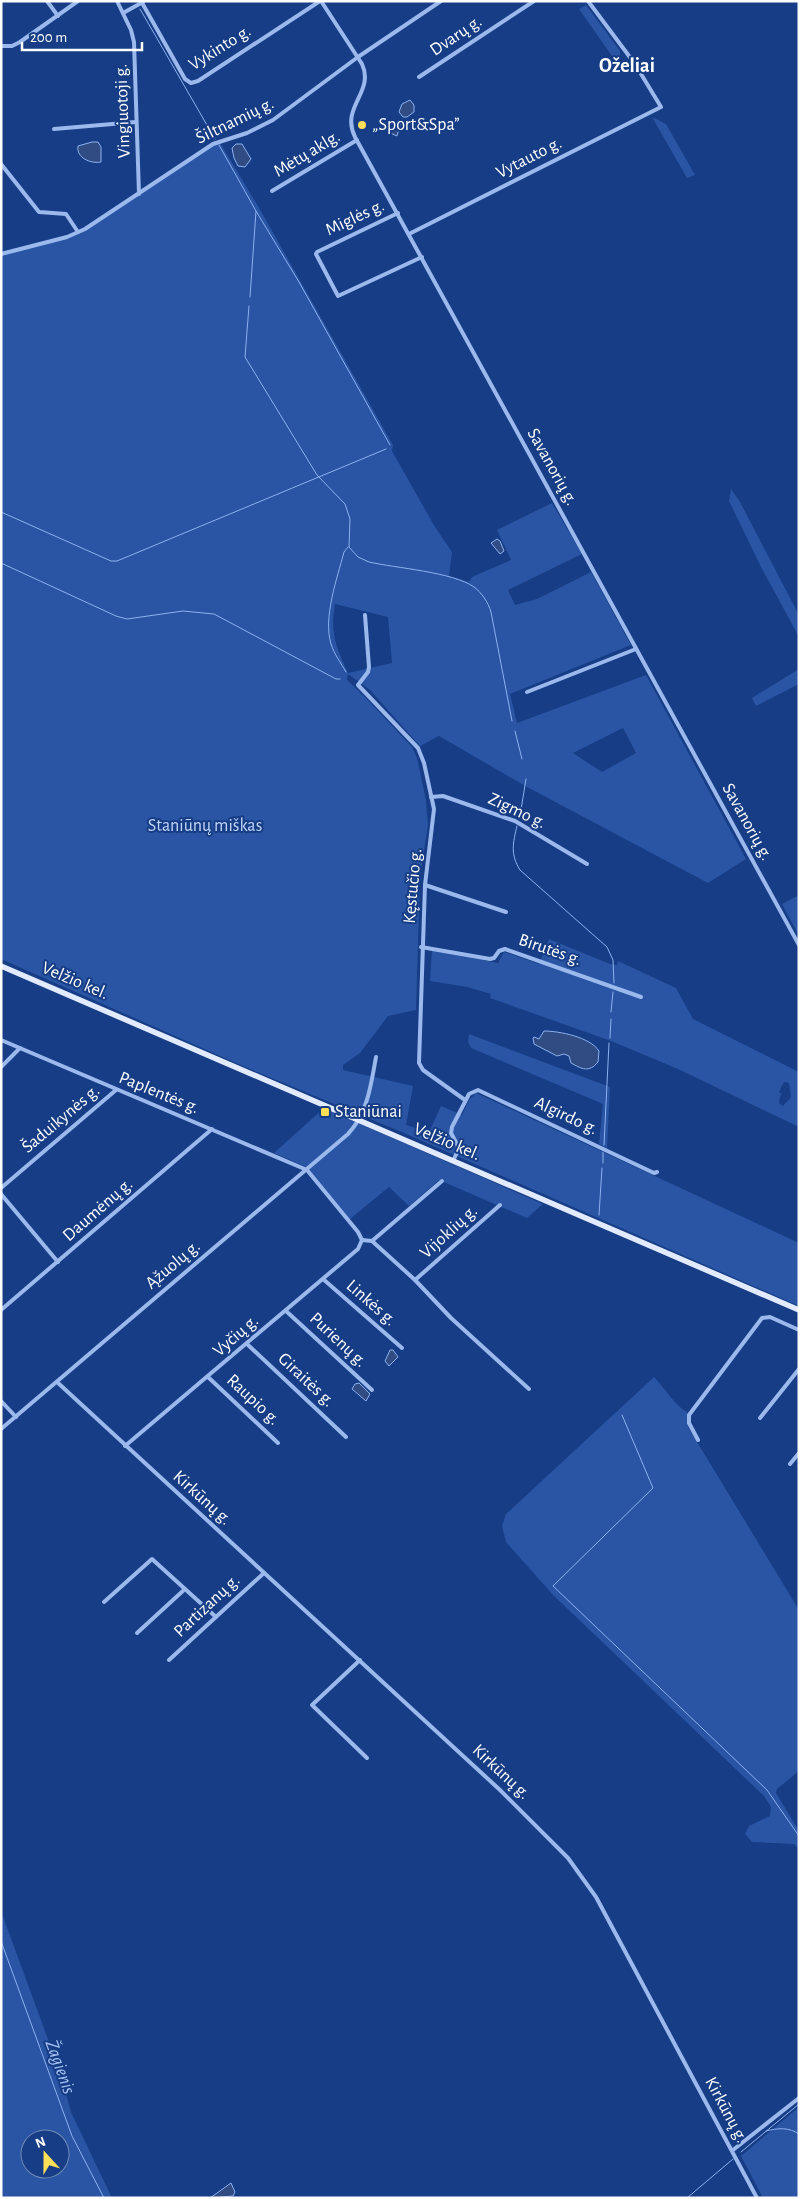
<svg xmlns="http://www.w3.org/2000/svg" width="800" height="2199" font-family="'Alegreya Sans',sans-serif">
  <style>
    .green { fill: #2955a4; fill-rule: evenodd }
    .water { fill: #304c82; stroke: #8db2f0 }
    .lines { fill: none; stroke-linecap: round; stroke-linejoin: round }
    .stream { stroke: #8db2f0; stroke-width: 1 }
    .minor { stroke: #9bb9ed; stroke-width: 4 }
    .primary { stroke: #e2eaff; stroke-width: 5.5 }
    .poi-dot { fill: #ffde58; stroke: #163d85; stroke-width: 2 }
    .labels { text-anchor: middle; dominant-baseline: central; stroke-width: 4; stroke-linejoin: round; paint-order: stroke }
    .street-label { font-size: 18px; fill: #fff; stroke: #163d85 }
    .poi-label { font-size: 18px; fill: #fff; stroke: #163d85; text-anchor: start }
    .park-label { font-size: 18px; fill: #c1d6fa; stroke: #163d85 }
    .water-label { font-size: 19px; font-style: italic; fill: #a7c3f5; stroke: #163d85 }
    .quarter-label { font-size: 20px; font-weight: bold; fill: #fff; stroke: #163d85 }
  </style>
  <rect width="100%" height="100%" fill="#163d85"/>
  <g class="green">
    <path d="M 586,5 L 620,51 L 621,69 L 579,9 Z"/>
    <path d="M 652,117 L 666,124 L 695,175 L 687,178 Z"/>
    <path d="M 219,141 L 258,206 L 393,445 L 392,451 L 435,527 L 452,552 L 449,576 L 469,582 L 472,577 L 511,560 L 497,530 L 552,503 L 582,554 L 508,590 L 515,605 L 537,599 L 591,572 L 631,645 L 510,694 L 517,723 L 646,675 L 746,859 L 708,883 L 527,787 L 439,736 L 420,746 L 370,690 L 348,674 L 347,680 L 363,695 L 412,747 L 417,758 L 426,800 L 428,825 L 420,876 L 416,1010 L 388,1016 L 360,1053 L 343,1065 L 343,1070 L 413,1086 L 406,1125 L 429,1132 L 441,1106 L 462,1115 L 469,1100 L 476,1093 L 799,1243 L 799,1306 L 404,1133 L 245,1067 L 1,959 L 1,254 L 78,232 ZM 335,604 L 388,617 L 392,663 L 348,673 C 336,646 330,634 335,604 ZM 623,728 L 636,753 L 602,772 L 573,753 Z"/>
    <path d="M 731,489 L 740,502 L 799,615 L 799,637 L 761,567 L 729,501 Z"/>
    <path d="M 799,669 L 799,684 L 756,706 L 752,698 Z"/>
    <path d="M 799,895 L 799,936 L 782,904 Z"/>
    <path d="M 549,939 L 610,964 L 617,965 L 618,961 L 676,988 L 693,1019 L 799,1072 L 799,1127 L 678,1069 L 611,1041 L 490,998 L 491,994 L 467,987 L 430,981 L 432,950 L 498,963 L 504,952 L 539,964 ZM 784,1082 L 789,1083 L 791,1097 L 783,1106 L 779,1103 L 780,1096 L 782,1094 L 779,1092 Z"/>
    <path d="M 469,1034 L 610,1087 L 607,1148 L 599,1144 L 603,1104 L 471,1048 L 468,1042 Z"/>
    <path d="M 324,1108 L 543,1204 L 527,1218 L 439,1180 L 409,1206 L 389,1187 L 350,1219 L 306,1167 L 274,1153 Z"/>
    <path d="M 654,1377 C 665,1388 674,1405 687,1412 L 688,1427 L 799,1610 L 799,1771 L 777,1789 L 776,1793 L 799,1831 L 799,1849 L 794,1844 L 752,1842 L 745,1834 L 749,1826 L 770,1816 L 771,1807 L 764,1796 L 553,1595 L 506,1542 L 502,1526 L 506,1514 Z"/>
    <path d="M 1,1911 L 60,2072 L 71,2112 L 112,2198 L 1,2198 ZM 30,2139 L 60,2139 L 60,2169 L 30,2169 Z"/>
    <path d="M 799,2107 L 799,2198 L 763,2198 L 741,2156 Z"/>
  </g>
  <g class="water">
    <path d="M 410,100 L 414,105 L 414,112 L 407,117 L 403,117 L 399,112 L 402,104 Z"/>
    <path d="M 402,124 L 404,128 L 398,132 L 397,136 L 390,133 L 392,129 Z"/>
    <path d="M 92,142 L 98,142 L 101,147 L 101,162 C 91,164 76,158 78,146 Z"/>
    <path d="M 236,144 L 242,144 L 251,159 L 245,167 L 238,166 L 234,158 L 232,148 Z"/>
    <path d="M 497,539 L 500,541 L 504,551 L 500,554 L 491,543 Z"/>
    <path d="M 544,1031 C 559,1031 590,1037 599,1051 L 598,1062 C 589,1073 582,1069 571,1063 L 569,1056 L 564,1054 L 557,1056 L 534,1044 L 533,1038 L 534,1037 L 539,1039 Z"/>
    <path d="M 390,1350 L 393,1350 L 398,1357 L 389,1366 L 385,1361 Z"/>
    <path d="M 359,1383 L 370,1394 L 366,1401 L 352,1389 L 355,1384 Z"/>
    <path d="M 231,2183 L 235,2192 L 233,2196 L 210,2198 Z"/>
  </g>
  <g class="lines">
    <g class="stream">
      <path d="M 140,9 L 215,139"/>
      <path d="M 219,145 L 256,211 L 250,297"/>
      <path d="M 256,211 L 299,282 L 390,445"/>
      <path d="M 249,306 L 245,357 L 317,475 L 345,504 L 350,519 L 349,547 L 358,557 L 369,562 C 395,568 453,572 474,587 C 482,593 488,602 491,612 L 512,721"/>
      <path d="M 1,512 L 111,561 L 117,561 L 386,449"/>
      <path d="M 1,563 L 116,616 L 127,619 L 183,611 L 214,614 L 336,679 L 340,679"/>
      <path d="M 346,672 C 341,663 334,654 331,644 C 323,617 337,579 344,552 L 348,547"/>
      <path d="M 515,731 L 522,759"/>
      <path d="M 520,816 L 526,779"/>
      <path d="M 517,826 C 513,843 510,854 520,870 L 607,947 L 613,960 L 614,983"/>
      <path d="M 611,1012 L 613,992"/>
      <path d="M 610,1038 L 611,1019"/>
      <path d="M 604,1145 L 609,1043"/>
      <path d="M 603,1163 L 603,1152"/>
      <path d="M 599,1215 L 602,1168"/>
      <path d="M 622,1415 L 653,1488 L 553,1586 L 767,1790 L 799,1836"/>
      <path d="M 1,1941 L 72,2136 L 104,2198"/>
      <path d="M 766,2131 C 778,2128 789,2127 799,2134"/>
      <path d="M 741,2152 L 799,2104"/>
      <path d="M 687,2198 L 733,2159"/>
    </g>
    <g class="minor">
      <path d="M 47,1 L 58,16"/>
      <path d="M 117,1 L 131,30 L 134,42 L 139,194"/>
      <path d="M 141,1 L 185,79 L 191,83 L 198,81 L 320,1"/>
      <path d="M 321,1 L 362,64 C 375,92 340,107 355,137 L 799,945"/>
      <path d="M 123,13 L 143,2"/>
      <path d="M 1,46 L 12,46 L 20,42 L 78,1"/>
      <path d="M 419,77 L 534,1"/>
      <path d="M 54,129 L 136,122"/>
      <path d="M 1,164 L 39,212 L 66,214 L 78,232"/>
      <path d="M 272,191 L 357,140"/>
      <path d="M 398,213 L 317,252 L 316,254 L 338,296 L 422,257"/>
      <path d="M 409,234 L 661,107 L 635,64 L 588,1"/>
      <path d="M 1,254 L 67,237 L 85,229 L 213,144 L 247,133 L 273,120 L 358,57 L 441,1"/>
      <path d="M 365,615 L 369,667 L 368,672 L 358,685 L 418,748 L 424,763 L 434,809 L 425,885 L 419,1063 L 423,1070 L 465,1100"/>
      <path d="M 527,692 L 636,649"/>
      <path d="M 431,797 L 443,796 L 515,821 L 587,864"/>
      <path d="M 425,885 L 506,912"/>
      <path d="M 421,947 L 490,959 L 494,958 L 499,951 L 505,949 L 641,997"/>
      <path d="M 1,1040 L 307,1170 L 358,1232 L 362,1240 L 358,1249 L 125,1446"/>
      <path d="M 1,1067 L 20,1048"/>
      <path d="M 453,1161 L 459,1148 L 451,1133 L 452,1127 L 469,1094 L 478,1090 L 654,1173 L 657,1172"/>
      <path d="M 1,1188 L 116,1090"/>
      <path d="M 1,1194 L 58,1262"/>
      <path d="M 362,1240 L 372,1241 L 442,1181"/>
      <path d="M 372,1241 L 415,1280 L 451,1318 L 529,1389"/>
      <path d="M 323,1279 L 402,1348"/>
      <path d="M 415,1280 L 500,1205"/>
      <path d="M 1,1310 L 212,1129"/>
      <path d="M 286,1311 L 372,1390"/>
      <path d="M 247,1344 L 346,1437"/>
      <path d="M 208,1377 L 278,1443"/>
      <path d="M 57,1382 L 500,1790 L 568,1858 L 596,1897 L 757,2198"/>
      <path d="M 1,1401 L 16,1417"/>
      <path d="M 760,1418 L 799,1369"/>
      <path d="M 1,1429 L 348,1134 C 368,1113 371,1084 376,1057"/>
      <path d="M 698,1440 L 689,1423 L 689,1415 L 762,1318 L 770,1317 L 799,1330"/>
      <path d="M 790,1464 L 799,1453"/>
      <path d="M 104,1602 L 152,1559 L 185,1589"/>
      <path d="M 137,1633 L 185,1589 L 216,1617"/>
      <path d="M 169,1660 L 264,1573"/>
      <path d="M 360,1660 L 312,1705 L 367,1758"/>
      <path d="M 733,2150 L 799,2098"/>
    </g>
    <path class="primary" d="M 1,966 L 799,1310"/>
  </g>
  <g class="poi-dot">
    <circle cx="362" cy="125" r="5"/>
    <rect x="320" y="1107" width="10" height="10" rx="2.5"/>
  </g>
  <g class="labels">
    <g class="street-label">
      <text transform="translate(456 36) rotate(-34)">Dvarų g.</text>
      <text transform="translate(220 48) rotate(-32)">Vykinto g.</text>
      <text transform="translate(123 111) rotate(-92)">Vingiuotoji g.</text>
      <text transform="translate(235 121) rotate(-26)">Šiltnamių g.</text>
      <text transform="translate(307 154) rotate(-31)">Mėtų aklg.</text>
      <text transform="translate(529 158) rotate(-27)">Vytauto g.</text>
      <text transform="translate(355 218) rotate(-25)">Miglės g.</text>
      <text transform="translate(552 467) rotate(61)">Savanorių g.</text>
      <text transform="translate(517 811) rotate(25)">Zigmo g.</text>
      <text transform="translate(747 822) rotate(61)">Savanorių g.</text>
      <text transform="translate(413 886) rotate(-85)">Kęstučio g.</text>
      <text transform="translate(550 950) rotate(19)">Birutės g.</text>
      <text transform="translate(75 981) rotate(23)">Velžio kel.</text>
      <text transform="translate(159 1093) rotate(22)">Paplentės g.</text>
      <text transform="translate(566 1116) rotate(25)">Algirdo g.</text>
      <text transform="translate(61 1119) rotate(-40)">Šaduikynės g.</text>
      <text transform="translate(447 1142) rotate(23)">Velžio kel.</text>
      <text transform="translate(98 1210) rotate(-41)">Daumėnų g.</text>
      <text transform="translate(449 1232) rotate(-42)">Vijoklių g.</text>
      <text transform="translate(173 1265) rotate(-40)">Ąžuolų g.</text>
      <text transform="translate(371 1303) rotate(41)">Linkės g.</text>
      <text transform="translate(236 1336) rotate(-41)">Vyčių g.</text>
      <text transform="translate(338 1340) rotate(43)">Purienų g.</text>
      <text transform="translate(306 1380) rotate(43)">Giraitės g.</text>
      <text transform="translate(253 1400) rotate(43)">Raupio g.</text>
      <text transform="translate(202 1498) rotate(42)">Kirkūnų g.</text>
      <text transform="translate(207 1606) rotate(-43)">Partizanų g.</text>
      <text transform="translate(501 1772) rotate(43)">Kirkūnų g.</text>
      <text transform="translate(726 2110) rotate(62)">Kirkūnų g.</text>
    </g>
    <g class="poi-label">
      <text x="372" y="125">„Sport&amp;Spa”</text>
      <text x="335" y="1112">Staniūnai</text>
    </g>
    <g class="park-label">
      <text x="205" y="826">Staniūnų miškas</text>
    </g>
    <g class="water-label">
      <text transform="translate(60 2067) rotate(70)">Žagienis</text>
    </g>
    <g class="quarter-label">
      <text x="627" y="66">Oželiai</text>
    </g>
  </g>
  <rect width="800" height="2199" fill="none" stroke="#ffffff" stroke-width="5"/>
  <g transform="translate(45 2154) rotate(339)"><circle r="24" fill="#163d85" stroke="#738bb6"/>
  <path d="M0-4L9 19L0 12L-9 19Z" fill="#ffde58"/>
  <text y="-8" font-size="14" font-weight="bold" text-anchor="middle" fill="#ffffff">N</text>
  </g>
  <path d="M22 42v8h120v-8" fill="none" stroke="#ffffff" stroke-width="2.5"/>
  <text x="30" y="42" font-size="15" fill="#ffffff" stroke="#163d85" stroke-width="4" paint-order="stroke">200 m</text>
</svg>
